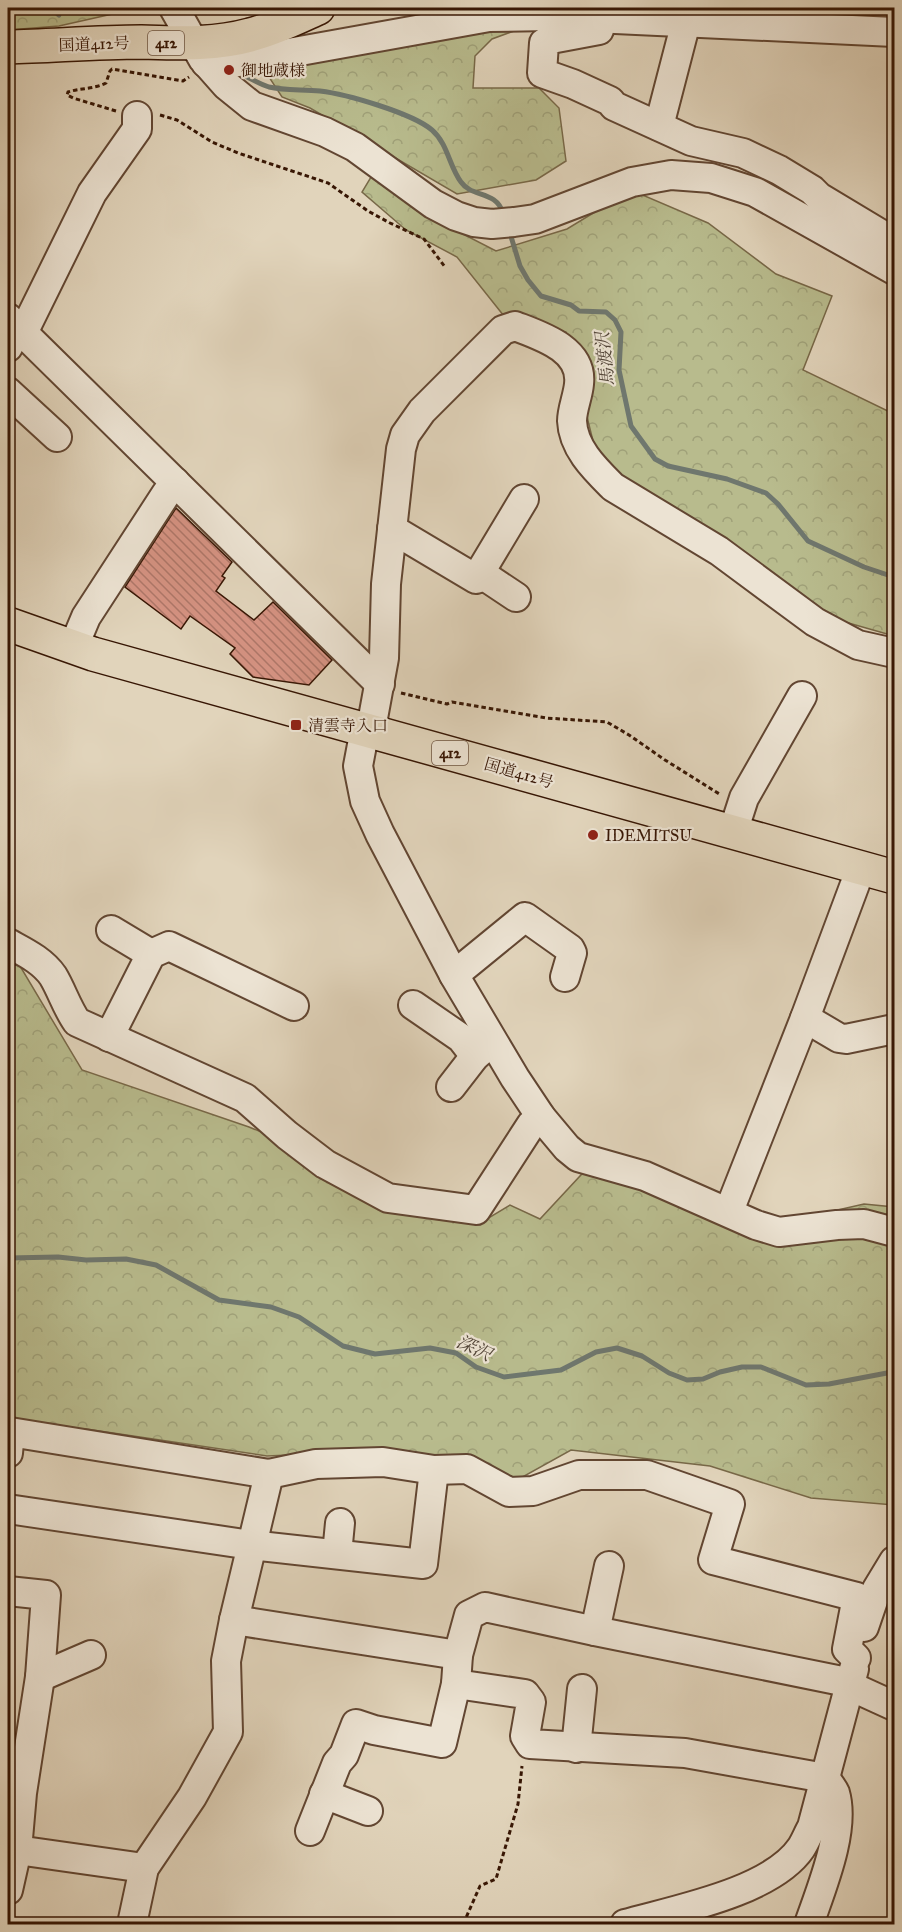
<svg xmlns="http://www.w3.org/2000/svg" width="902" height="1932" font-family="'IM FELL Great Primer','Noto Serif JP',serif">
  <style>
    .forest { fill: url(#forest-crowns); stroke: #786848; stroke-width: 1.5 }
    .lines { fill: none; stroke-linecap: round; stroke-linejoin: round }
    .stream { stroke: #6f776e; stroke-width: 5 }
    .building { fill: url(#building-back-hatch); stroke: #371604; stroke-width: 1.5 }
    .minor-casing { stroke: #624632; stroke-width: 32 }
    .highway-casing { stroke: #371604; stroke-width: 36 }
    .path { stroke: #371604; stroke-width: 3; stroke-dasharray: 4.5 3; stroke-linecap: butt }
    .minor { stroke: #ece3d3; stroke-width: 28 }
    .highway { stroke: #e1d4bb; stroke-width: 33 }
    .poi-dot { fill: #8f2418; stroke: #ece3d3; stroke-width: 2 }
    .labels { text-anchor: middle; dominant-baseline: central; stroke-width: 4.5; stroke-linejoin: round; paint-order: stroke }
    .shield { fill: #ece3d3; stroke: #6d5442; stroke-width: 1.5 }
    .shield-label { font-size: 15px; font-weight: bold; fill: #371604 }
    .street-label { font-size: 16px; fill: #371604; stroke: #ece3d3 }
    .poi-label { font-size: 16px; fill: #371604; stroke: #ece3d3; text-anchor: start }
    .water-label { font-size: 18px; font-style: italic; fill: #534639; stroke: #ece3d3 }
  </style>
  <defs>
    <pattern id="forest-crowns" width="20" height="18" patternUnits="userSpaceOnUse" patternTransform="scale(1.5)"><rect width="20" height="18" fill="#b8bb8d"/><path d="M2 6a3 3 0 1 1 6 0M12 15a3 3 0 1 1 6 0" fill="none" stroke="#9fa078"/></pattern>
    <pattern id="building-back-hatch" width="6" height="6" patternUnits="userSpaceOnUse" patternTransform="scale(1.5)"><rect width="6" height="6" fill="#d69383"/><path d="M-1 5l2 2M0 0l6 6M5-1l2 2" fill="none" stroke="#ae7769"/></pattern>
  </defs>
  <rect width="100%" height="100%" fill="#e1d4bb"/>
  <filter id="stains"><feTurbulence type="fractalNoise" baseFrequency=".00333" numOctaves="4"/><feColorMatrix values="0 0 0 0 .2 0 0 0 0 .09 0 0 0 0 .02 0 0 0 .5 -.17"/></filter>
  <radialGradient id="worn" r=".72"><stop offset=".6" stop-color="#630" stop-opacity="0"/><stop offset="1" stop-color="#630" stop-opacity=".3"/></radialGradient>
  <g class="forest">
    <path d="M 8,8 L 139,8 L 59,26 L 8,30 Z"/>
    <path d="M 442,8 L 594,8 L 533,24 L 492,39 L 475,56 L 473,88 L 539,88 L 559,108 L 566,161 L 536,180 L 457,194 L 310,108 L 282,97 L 265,71 L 438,14 Z"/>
    <path d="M 631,8 L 894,8 L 894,23 Z"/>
    <path d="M 371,177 L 418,211 L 496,251 L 567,229 L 631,190 L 708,223 L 776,274 L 832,296 L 803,370 L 894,414 L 894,636 L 838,620 L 628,509 L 593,441 L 566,332 L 504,316 L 457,257 L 406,230 L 362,192 Z"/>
    <path d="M 8,964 L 20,966 L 82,1070 L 249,1127 L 482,1222 L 510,1205 L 540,1219 L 594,1161 L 746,1223 L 798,1219 L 864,1204 L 894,1207 L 894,1505 L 811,1498 L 710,1466 L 571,1450 L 519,1479 L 379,1451 L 267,1456 L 86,1429 L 8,1425 Z"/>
  </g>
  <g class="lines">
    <g class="stream">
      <path d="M 51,8 L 59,15"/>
      <path d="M 240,73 C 249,78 260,84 269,87 C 285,91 304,89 320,91 C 346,94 412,113 432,130 C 448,144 449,166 461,182 C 472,198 496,190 503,213"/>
      <path d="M 509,230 L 520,266 L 528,280 L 541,296 L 571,305 L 579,311 L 606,312 L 615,320 L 621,332 L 619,370 L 631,426 L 655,459 L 668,466 L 727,479 L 766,493 L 778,504 L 808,541 L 864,567 L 894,577"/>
      <path d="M 8,1258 L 58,1257 L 86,1260 L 126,1259 L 156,1265 L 219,1300 L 271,1307 L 299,1317 L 343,1346 L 375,1354 L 430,1348 L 456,1353 L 476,1367 L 504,1377 L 561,1370 L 596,1352 L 617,1348 L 642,1356 L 669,1373 L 687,1380 L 703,1379 L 720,1372 L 742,1367 L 761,1367 L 806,1385 L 829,1384 L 887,1373 L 894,1368"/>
    </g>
  </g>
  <path class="building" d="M 176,508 L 232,562 L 222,576 L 225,578 L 216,591 L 254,620 L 273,602 L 332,660 L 309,685 L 253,677 L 230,654 L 235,648 L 190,616 L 181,629 L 125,587 Z"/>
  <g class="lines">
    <g class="minor-casing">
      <g id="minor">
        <path d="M 174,8 L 203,59 L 226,85 L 252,106 L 325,132 L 355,147 L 433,204 L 456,216 L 474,222 L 492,224 L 514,222 L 535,219 L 632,182 L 671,175 L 711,178 L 755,192 L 894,270"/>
        <path d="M 599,30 L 551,39 L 544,43 L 542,73 L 573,84 L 610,101 L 614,106 L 691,141 L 743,153 L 779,170 L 812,190 L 819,197 L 894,242"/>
        <path d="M 206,63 L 233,63 L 489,17 L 551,16 L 894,32"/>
        <path d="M 659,126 L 686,22"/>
        <path d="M 8,318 L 380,684"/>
        <path d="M 8,347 L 12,339 L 23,333 L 92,193 L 137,129 L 137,116"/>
        <path d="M 8,392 L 57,437"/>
        <path d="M 392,529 L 476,579 L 524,499"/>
        <path d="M 480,573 L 516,597"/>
        <path d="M 73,648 L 86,617 L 166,494 L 175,482"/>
        <path d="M 894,653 L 858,645 L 815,622 L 719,551 L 613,487 C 595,469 573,448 572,421 C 572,409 578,396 579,384 C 583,349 541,336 515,326 L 503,330 L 422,411 L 405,435 L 401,449 L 386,584 L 384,658 L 373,718 L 365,729 L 358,766 L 365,801 L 380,834 L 454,975 L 515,1078 L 541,1117 L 567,1148 L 578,1157 L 645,1176 L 756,1225 L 779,1232 L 837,1225 L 864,1224 L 894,1232"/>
        <path d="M 733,832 L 744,798 L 802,696"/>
        <path d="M 111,930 L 151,954"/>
        <path d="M 8,943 C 24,952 42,960 53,976 C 62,991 67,1008 77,1022 L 245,1098 L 287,1135 L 325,1164 L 388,1198 L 476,1210 L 531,1125 L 541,1117"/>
        <path d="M 454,975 L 525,917 L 570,949 L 572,953 L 565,977"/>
        <path d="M 413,1005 L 461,1038 L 475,1056"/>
        <path d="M 805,1018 L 839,1038 L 846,1039 L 894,1029"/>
        <path d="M 109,1037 L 151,954 L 169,946 L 294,1006"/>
        <path d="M 451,1087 L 475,1056 L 488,1045"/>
        <path d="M 729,1211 L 805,1018 L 861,868"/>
        <path d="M 8,1453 L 10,1432 L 269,1474"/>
        <path d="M 8,1509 L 251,1545 L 423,1564 L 434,1470"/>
        <path d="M 337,1554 L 340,1523"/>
        <path d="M 8,1591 L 46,1595 L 40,1677 L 22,1793 L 17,1850 L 8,1890"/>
        <path d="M 234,1620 L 458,1655"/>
        <path d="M 864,1627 L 877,1589 L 894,1561"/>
        <path d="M 595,1631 L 609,1566"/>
        <path d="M 40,1677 L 91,1655"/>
        <path d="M 456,1684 L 525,1694 L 531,1702 L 525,1736 L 530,1744 L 685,1753 L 825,1778 C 828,1783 833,1788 835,1793 C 846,1830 821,1889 809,1924"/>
        <path d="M 576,1748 L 582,1689"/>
        <path d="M 324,1794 L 368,1811"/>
        <path d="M 310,1831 L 337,1763 L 344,1755 L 356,1724 L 374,1730 L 442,1743 L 456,1684 L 458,1655 L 469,1615 L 485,1607 L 595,1631 L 837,1680 L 894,1706"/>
        <path d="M 17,1850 L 144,1868"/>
        <path d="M 132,1924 L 144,1868 L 192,1797 L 228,1732 L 226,1661 L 234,1620 L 269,1474 L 316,1464 L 383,1462 L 434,1470 L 467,1469 L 509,1492 L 533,1491 L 579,1475 L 647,1475 L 730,1504 L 713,1560 L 857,1597 L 847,1649 L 856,1658"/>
        <path d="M 625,1924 C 675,1910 771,1892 801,1848 C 805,1842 808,1834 812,1827 L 854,1669"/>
      </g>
    </g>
    <g class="highway-casing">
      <g id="highway">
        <path d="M 8,47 C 52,46 96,42 141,42 C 177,43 214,45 250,35 C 274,29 296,18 318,8"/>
        <path d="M 8,624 L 93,654 L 894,877"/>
      </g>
    </g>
    <g class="path">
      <path d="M 342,13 L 353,8"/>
      <path d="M 116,111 L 73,98 L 67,95 L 68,92 C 80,88 95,89 106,83 L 110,71 L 112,69 L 183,81 L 189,77"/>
      <path d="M 160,115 L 177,120 L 212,142 L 238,153 L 328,183 L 368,211 L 390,223 L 424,239 L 445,267"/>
      <path d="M 401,693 L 447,704 L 452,702 L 546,718 L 607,722 L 629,735 L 665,760 L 721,795"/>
      <path d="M 465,1924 L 465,1920 L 480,1886 L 496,1879 L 518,1804 L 522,1766"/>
    </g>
    <use href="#minor" class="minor"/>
    <use href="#highway" class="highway"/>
  </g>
  <g class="poi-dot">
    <circle cx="229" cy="70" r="6"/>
    <rect x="290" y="719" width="12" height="12" rx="3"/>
    <circle cx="593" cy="835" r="6"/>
  </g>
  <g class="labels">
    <g class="shield">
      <rect x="148" y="31" width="36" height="24" rx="4.5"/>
      <rect x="432" y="741" width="36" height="24" rx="4.5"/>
    </g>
    <g class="shield-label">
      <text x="166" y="43">412</text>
      <text x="450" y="753">412</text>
    </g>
    <g class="street-label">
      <text transform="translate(94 44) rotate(-2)">国道412号</text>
      <text transform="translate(519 773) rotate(16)">国道412号</text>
    </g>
    <g class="poi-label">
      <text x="241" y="70">御地蔵様</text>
      <text x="308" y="725">清雲寺入口</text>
      <text x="605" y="835">IDEMITSU</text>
    </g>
    <g class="water-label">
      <text transform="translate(605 359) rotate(-96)">馬渡沢</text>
      <text transform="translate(474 1348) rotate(25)">深沢</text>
    </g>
  </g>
  <rect width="902" height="1932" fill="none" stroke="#e1d4bb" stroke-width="30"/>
  <rect x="9" y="9" width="884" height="1914" fill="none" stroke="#371604" stroke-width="3"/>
  <rect x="15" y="15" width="872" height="1902" fill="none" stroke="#371604" stroke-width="1.5"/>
  <rect width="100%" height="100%" filter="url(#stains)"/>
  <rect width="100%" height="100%" fill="url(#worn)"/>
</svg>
